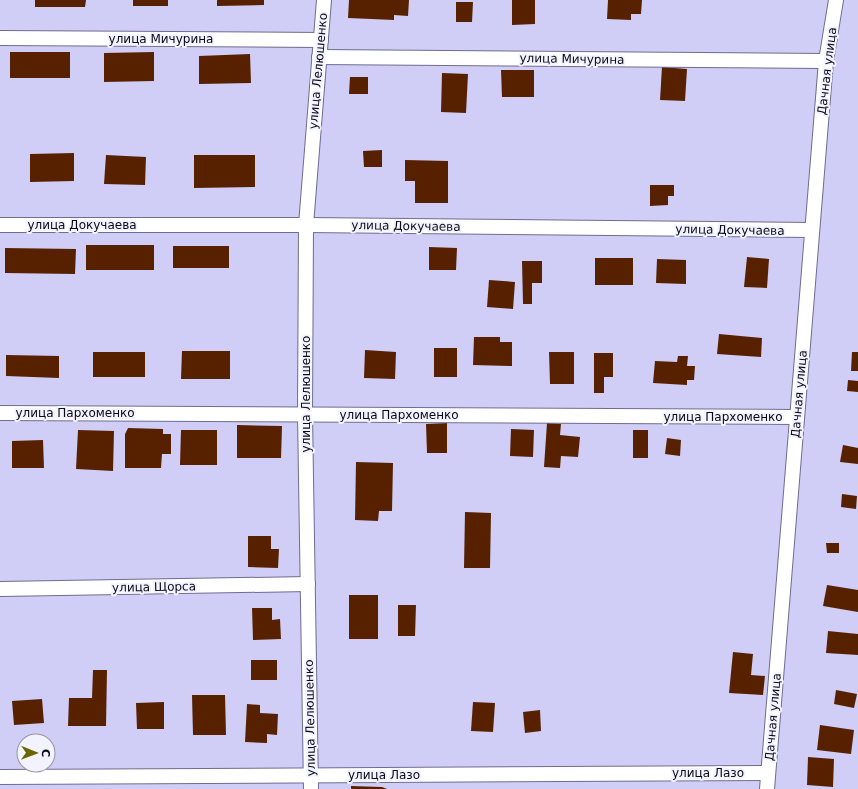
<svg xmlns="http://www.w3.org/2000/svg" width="858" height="789" font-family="'DejaVu Sans',sans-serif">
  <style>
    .building { fill: #572100 }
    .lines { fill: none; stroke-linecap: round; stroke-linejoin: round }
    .minor-casing { stroke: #6f6c91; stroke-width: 16 }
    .minor { stroke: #fff; stroke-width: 14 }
    .labels { text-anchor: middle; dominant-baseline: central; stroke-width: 4; stroke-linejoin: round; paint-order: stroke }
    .street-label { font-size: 12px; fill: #0b0917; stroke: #f3f2ff }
  </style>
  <rect width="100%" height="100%" fill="#d0cdf7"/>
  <g class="building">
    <path d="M 35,0 L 86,0 L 85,7 L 35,7 Z"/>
    <rect x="133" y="0" width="35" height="6"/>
    <path d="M 217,0 L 264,0 L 264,5 L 217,6 Z"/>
    <path d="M 349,0 L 409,0 L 408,16 L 394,15 L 394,20 L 348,18 Z"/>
    <path d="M 512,0 L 535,0 L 535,24 L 512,25 Z"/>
    <path d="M 608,0 L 642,0 L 641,14 L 631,14 L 631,20 L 607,19 Z"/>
    <path d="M 456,2 L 473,2 L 472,22 L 456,22 Z"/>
    <rect x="10" y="52" width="60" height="26"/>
    <path d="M 154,52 L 154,81 L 104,82 L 104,53 Z"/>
    <path d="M 250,54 L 251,83 L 199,84 L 199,56 Z"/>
    <path d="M 662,67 L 687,69 L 685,101 L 660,100 Z"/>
    <path d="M 501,70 L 534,70 L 534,97 L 502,97 Z"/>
    <path d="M 442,73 L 468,74 L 466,113 L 441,112 Z"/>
    <path d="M 350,77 L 368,77 L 368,94 L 349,94 Z"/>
    <path d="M 382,150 L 382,167 L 364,167 L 363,151 Z"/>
    <path d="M 74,153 L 74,181 L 30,182 L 30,154 Z"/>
    <path d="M 106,155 L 146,157 L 145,185 L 104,184 Z"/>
    <path d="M 194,155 L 255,155 L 255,187 L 194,188 Z"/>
    <path d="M 405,160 L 448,161 L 448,203 L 415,203 L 415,181 L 405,181 Z"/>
    <path d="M 650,185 L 674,185 L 674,196 L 668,196 L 668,205 L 650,206 Z"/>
    <rect x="86" y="245" width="68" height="25"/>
    <rect x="173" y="246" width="56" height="22"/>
    <path d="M 429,247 L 457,248 L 456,270 L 429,270 Z"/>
    <path d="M 5,248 L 76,249 L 75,274 L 5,273 Z"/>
    <path d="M 747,257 L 769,259 L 767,288 L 744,287 Z"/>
    <rect x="595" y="258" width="38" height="27"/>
    <path d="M 657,259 L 686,260 L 686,284 L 656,283 Z"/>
    <path d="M 522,261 L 542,261 L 542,283 L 532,283 L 532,304 L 523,304 Z"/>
    <path d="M 489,280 L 515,282 L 513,309 L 487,307 Z"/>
    <path d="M 719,334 L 762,338 L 761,357 L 717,354 Z"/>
    <path d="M 474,337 L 500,337 L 500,342 L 512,342 L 512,366 L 473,365 Z"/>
    <rect x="434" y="348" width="23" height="29"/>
    <path d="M 365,350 L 396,352 L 395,379 L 364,378 Z"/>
    <path d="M 182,351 L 230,351 L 230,379 L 181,379 Z"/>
    <rect x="93" y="352" width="52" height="25"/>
    <path d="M 549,352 L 574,352 L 574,384 L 550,384 Z"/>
    <path d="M 852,352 L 858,352 L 858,371 L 851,371 Z"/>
    <path d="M 594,353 L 613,353 L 613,377 L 604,377 L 604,393 L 594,393 Z"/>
    <path d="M 6,355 L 59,356 L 59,378 L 6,376 Z"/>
    <path d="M 678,356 L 688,356 L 687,366 L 695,366 L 694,380 L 687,380 L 687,385 L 653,383 L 655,361 L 677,362 Z"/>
    <path d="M 848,380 L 858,381 L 858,392 L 847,391 Z"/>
    <path d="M 447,423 L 447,453 L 427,453 L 426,424 Z"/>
    <path d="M 547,423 L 561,424 L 560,435 L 580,437 L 578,457 L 561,456 L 560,468 L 544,467 Z"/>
    <path d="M 237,425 L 282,426 L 281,458 L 237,458 Z"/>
    <path d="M 128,428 L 163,429 L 163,434 L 171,434 L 171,454 L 162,454 L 161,468 L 125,468 L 125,434 Z"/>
    <path d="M 511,429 L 534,430 L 533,457 L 510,456 Z"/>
    <path d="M 78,430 L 114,431 L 113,471 L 76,469 Z"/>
    <path d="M 181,430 L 217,430 L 217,465 L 180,465 Z"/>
    <rect x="633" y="430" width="15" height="28"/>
    <path d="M 667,438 L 681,440 L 680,456 L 665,454 Z"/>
    <path d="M 43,440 L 44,468 L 12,468 L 12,441 Z"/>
    <path d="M 843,445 L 858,448 L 858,464 L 840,462 Z"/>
    <path d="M 356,462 L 393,463 L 392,511 L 379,511 L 378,521 L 355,520 Z"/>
    <path d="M 842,494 L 857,496 L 856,509 L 841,507 Z"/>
    <path d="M 465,512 L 491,513 L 490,568 L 464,568 Z"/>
    <path d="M 248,536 L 271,536 L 271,549 L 279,549 L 278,568 L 248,567 Z"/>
    <path d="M 826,543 L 839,543 L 839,553 L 827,553 Z"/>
    <path d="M 827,585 L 858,590 L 858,612 L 823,606 Z"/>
    <rect x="349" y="595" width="29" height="44"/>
    <path d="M 398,605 L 416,605 L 415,636 L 398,636 Z"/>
    <path d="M 252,608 L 272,608 L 272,620 L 280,619 L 281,639 L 253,640 Z"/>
    <path d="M 828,631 L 858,634 L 858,655 L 826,653 Z"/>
    <path d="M 733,652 L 753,654 L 751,675 L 765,676 L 763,695 L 729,693 Z"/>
    <rect x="251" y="660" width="26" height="20"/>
    <path d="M 93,670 L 107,670 L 106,726 L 68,726 L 69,698 L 92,698 Z"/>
    <path d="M 836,690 L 857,694 L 854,708 L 834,704 Z"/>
    <path d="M 192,695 L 225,695 L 226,735 L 193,735 Z"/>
    <path d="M 42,699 L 44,723 L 14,725 L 12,701 Z"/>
    <path d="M 164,702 L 164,729 L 137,729 L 136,703 Z"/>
    <path d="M 473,702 L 495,703 L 493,732 L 471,731 Z"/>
    <path d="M 247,704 L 260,705 L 260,713 L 278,714 L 277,735 L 267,734 L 267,743 L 245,742 Z"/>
    <path d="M 540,710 L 541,731 L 525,733 L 523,712 Z"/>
    <path d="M 820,725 L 854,730 L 851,754 L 817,750 Z"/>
    <path d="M 808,757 L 834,759 L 833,787 L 807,785 Z"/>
    <path d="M 351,786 L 382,787 L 387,789 L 351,789 Z"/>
  </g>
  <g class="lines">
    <g class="minor-casing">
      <g id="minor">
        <path d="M 0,38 L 321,40"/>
        <path d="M 319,57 L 826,61"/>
        <path d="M 0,225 L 306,225 L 812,230"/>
        <path d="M 0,413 L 797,417"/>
        <path d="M 0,589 L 308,584"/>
        <path d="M 0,777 L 768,773"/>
        <path d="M 311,789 L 305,415 L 306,225 L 324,0"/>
        <path d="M 767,789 L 826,61 L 836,0"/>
      </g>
    </g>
    <use href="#minor" class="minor"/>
  </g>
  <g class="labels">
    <g class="street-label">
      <text x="161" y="39">улица Мичурина</text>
      <text transform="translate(572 59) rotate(1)">улица Мичурина</text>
      <text transform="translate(318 71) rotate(-85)">улица Лелюшенко</text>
      <text transform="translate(827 71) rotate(-83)">Дачная улица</text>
      <text x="82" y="225">улица Докучаева</text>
      <text transform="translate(406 226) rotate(1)">улица Докучаева</text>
      <text transform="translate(730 230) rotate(1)">улица Докучаева</text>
      <text transform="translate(306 394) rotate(-90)">улица Лелюшенко</text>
      <text transform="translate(799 394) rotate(-85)">Дачная улица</text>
      <text x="75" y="413">улица Пархоменко</text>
      <text x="399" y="415">улица Пархоменко</text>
      <text x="723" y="417">улица Пархоменко</text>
      <text transform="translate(154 587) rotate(-1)">улица Щорса</text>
      <text transform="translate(773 717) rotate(-85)">Дачная улица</text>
      <text transform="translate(310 718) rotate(-91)">улица Лелюшенко</text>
      <text x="708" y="773">улица Лазо</text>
      <text x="384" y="775">улица Лазо</text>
    </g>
  </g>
  <g transform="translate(36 753) rotate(91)"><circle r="19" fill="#f3f2ff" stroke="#9695a2"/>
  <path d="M0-3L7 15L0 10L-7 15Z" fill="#686600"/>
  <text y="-6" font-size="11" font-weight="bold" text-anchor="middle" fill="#0b0917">С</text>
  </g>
</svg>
